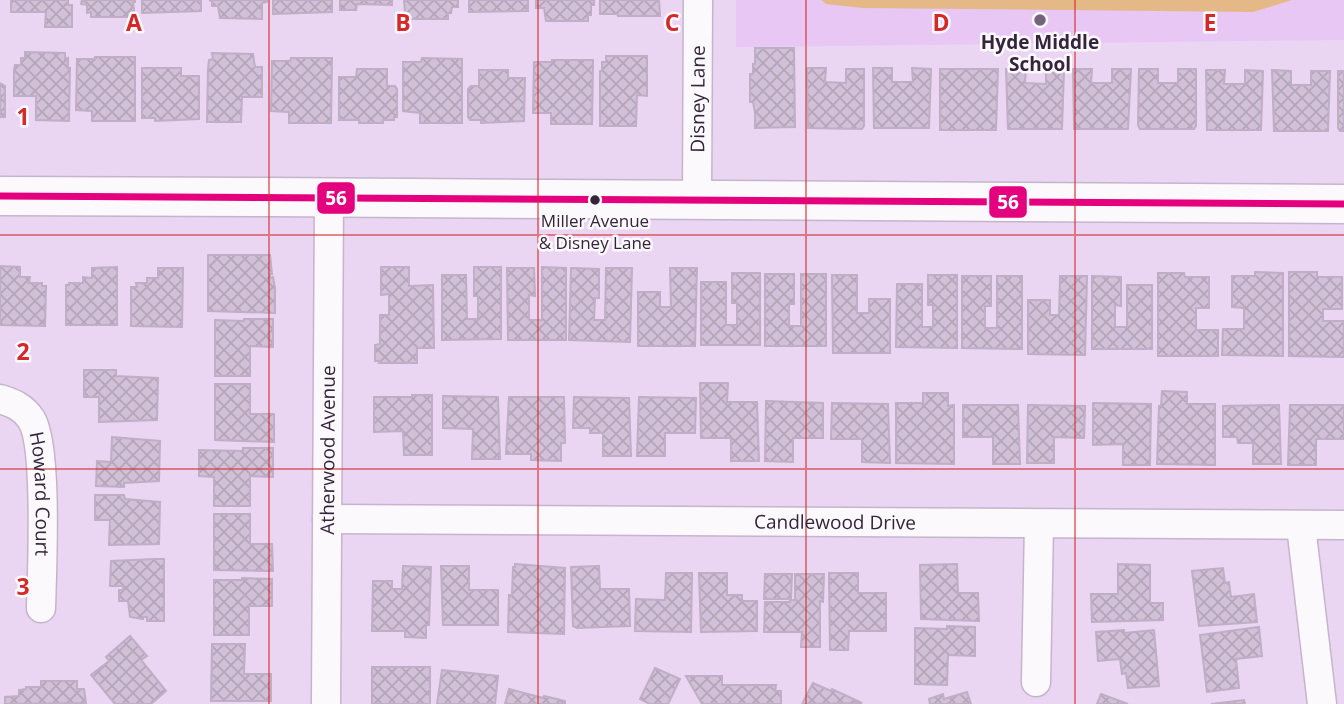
<svg xmlns="http://www.w3.org/2000/svg" width="1344" height="704" font-family="'Open Sans',sans-serif">
  <style>
    .built { fill: #e8c7f5 }
    .pitch { fill: #e4b887 }
    .building { fill: url(#building-cross-hatch); stroke: #bfaec5; stroke-width: 2 }
    .lines { fill: none; stroke-linecap: round; stroke-linejoin: round }
    .minor-casing { stroke: #c5b5cc; stroke-width: 31 }
    .secondary-casing { stroke: #c5b5cc; stroke-width: 41 }
    .minor { stroke: #fcf9fd; stroke-width: 28 }
    .secondary { stroke: #fcf9fd; stroke-width: 38 }
    .bus-1-casing { stroke: #fcf9fe; stroke-width: 12 }
    .bus-1 { stroke: #e5007d; stroke-width: 7 }
    .grid { fill: none; stroke: #d62828; stroke-width: 2; stroke-opacity: 0.55 }
    .poi-dot { fill: #74637a; stroke: #fcf9fe; stroke-width: 2.5 }
    .bus-dot { fill: #34253a; stroke: #fcf9fe; stroke-width: 2.5 }
    .labels { text-anchor: middle; dominant-baseline: central; stroke-width: 5; stroke-linejoin: round; paint-order: stroke }
    .bus-label { font-size: 17px; fill: #34253a; stroke: #fcf9fe }
    .poi-label { font-size: 19px; font-weight: bold; fill: #34253a; stroke: #fcf9fe }
    .street-label { font-size: 19px; fill: #34253a; stroke: #fcf9fe }
    .grid-label { font-size: 23px; text-anchor: middle; font-weight: bold; fill: #d62828; stroke: #fcf9fe; stroke-width: 5; stroke-linejoin: round; paint-order: stroke }
    .line-badge { stroke: #fcf9fe; stroke-width: 2.5 }
    .badge-label { font-size: 19px; text-anchor: middle; font-weight: bold; fill: #fff }
  </style>
  <defs>
    <pattern id="building-cross-hatch" width="8" height="8" patternUnits="userSpaceOnUse" patternTransform="scale(1.75)"><rect width="8" height="8" fill="#d1c0d7"/><path d="M0 0l8 8M0 8l8-8" fill="none" stroke="#b4a5b9"/></pattern>
  </defs>
  <rect width="100%" height="100%" fill="#ead5f2"/>
  <path class="built" d="M 736,0 L 1344,0 L 1344,40 L 736,47 Z"/>
  <path class="pitch" d="M 821,0 L 1292,0 L 1253,12 L 863,8 L 826,4 Z"/>
  <g class="building">
    <path d="M 11,0 L 68,0 L 68,5 L 72,5 L 72,27 L 45,27 L 46,12 L 11,12 Z"/>
    <path d="M 82,0 L 135,0 L 135,2 L 133,2 L 134,11 L 130,11 L 130,17 L 91,17 L 91,12 L 87,13 L 87,5 L 81,4 Z"/>
    <path d="M 142,0 L 201,0 L 201,11 L 142,13 Z"/>
    <path d="M 209,0 L 267,0 L 267,2 L 262,3 L 262,19 L 220,18 L 218,6 L 212,6 L 212,1 Z"/>
    <path d="M 273,0 L 332,0 L 332,12 L 273,14 Z"/>
    <path d="M 340,0 L 392,0 L 392,5 L 357,4 L 356,10 L 340,10 Z"/>
    <path d="M 404,0 L 458,0 L 458,7 L 452,7 L 451,13 L 448,13 L 448,19 L 408,19 L 408,13 L 405,13 Z"/>
    <path d="M 469,0 L 528,0 L 528,11 L 469,12 Z"/>
    <path d="M 536,0 L 594,0 L 594,5 L 591,5 L 591,15 L 588,15 L 588,21 L 546,21 L 544,8 L 536,8 Z"/>
    <path d="M 600,0 L 659,0 L 660,16 L 618,16 L 617,14 L 600,14 Z"/>
    <path d="M 755,48 L 794,48 L 795,127 L 755,128 L 755,113 L 753,102 L 750,102 L 750,74 L 753,74 L 753,64 L 755,64 Z"/>
    <path d="M 25,52 L 65,53 L 65,59 L 68,58 L 68,68 L 70,68 L 69,121 L 36,120 L 36,96 L 14,96 L 14,70 L 15,65 L 21,65 L 21,58 L 25,58 Z"/>
    <path d="M 212,53 L 253,54 L 255,67 L 262,67 L 262,97 L 242,97 L 241,122 L 207,122 L 208,69 L 209,60 L 213,59 Z"/>
    <path d="M 606,56 L 647,56 L 647,96 L 637,95 L 636,126 L 600,126 L 600,71 L 602,71 L 602,62 L 606,62 Z"/>
    <path d="M 95,57 L 135,57 L 135,121 L 92,121 L 92,111 L 76,110 L 77,59 L 95,59 Z"/>
    <path d="M 291,58 L 332,58 L 331,123 L 289,123 L 289,112 L 271,111 L 272,61 L 290,61 Z"/>
    <path d="M 422,58 L 462,59 L 462,123 L 420,123 L 420,113 L 403,111 L 403,62 L 421,62 Z"/>
    <path d="M 552,60 L 593,60 L 592,124 L 551,124 L 551,113 L 533,113 L 534,62 L 552,62 Z"/>
    <path d="M 142,68 L 181,68 L 181,76 L 199,76 L 199,119 L 155,121 L 155,118 L 142,118 Z"/>
    <path d="M 807,68 L 826,68 L 825,82 L 846,83 L 846,69 L 864,69 L 864,126 L 862,129 L 808,128 Z"/>
    <path d="M 873,68 L 892,68 L 892,82 L 913,82 L 912,68 L 931,69 L 929,128 L 874,128 Z"/>
    <path d="M 357,69 L 387,69 L 387,86 L 395,86 L 397,89 L 397,117 L 394,117 L 394,120 L 383,120 L 383,123 L 359,123 L 359,120 L 339,120 L 339,77 L 356,77 Z"/>
    <path d="M 940,69 L 998,69 L 996,130 L 940,130 Z"/>
    <path d="M 1006,69 L 1026,69 L 1025,83 L 1046,84 L 1046,69 L 1064,70 L 1062,129 L 1008,129 Z"/>
    <path d="M 1073,69 L 1092,69 L 1091,83 L 1112,83 L 1112,69 L 1131,69 L 1128,129 L 1074,129 Z"/>
    <path d="M 1139,69 L 1158,69 L 1158,83 L 1178,83 L 1178,69 L 1196,69 L 1196,126 L 1194,129 L 1140,129 L 1138,125 Z"/>
    <path d="M 479,70 L 508,70 L 508,78 L 525,78 L 524,121 L 481,123 L 481,120 L 470,120 L 468,117 L 468,89 L 471,86 L 479,86 Z"/>
    <path d="M 1206,70 L 1225,70 L 1224,84 L 1245,84 L 1245,70 L 1263,71 L 1261,130 L 1207,130 Z"/>
    <path d="M 1272,70 L 1291,71 L 1291,85 L 1311,85 L 1311,71 L 1330,71 L 1328,131 L 1274,131 Z"/>
    <path d="M 1338,71 L 1344,71 L 1344,131 L 1340,131 L 1338,128 Z"/>
    <path d="M 0,83 L 5,86 L 5,117 L 0,117 Z"/>
    <path d="M 208,255 L 270,255 L 272,274 L 270,274 L 270,278 L 273,277 L 275,288 L 275,313 L 208,311 Z"/>
    <path d="M 0,266 L 20,267 L 20,277 L 30,277 L 29,283 L 42,283 L 42,286 L 46,286 L 45,326 L 0,325 Z"/>
    <path d="M 117,267 L 117,325 L 66,325 L 66,285 L 69,285 L 69,283 L 83,283 L 83,277 L 92,278 L 92,268 Z"/>
    <path d="M 381,267 L 409,267 L 409,286 L 433,285 L 434,348 L 417,348 L 417,363 L 379,363 L 380,361 L 375,361 L 375,345 L 380,344 L 380,315 L 389,315 L 389,294 L 381,295 Z"/>
    <path d="M 474,267 L 501,267 L 501,339 L 442,340 L 442,275 L 466,275 L 467,319 L 478,319 L 478,296 L 474,296 Z"/>
    <path d="M 542,267 L 566,268 L 566,340 L 508,340 L 507,268 L 534,268 L 535,296 L 529,295 L 529,320 L 542,320 Z"/>
    <path d="M 158,268 L 183,268 L 182,327 L 131,326 L 131,287 L 137,287 L 136,283 L 147,283 L 147,278 L 158,278 Z"/>
    <path d="M 571,268 L 599,269 L 599,298 L 595,298 L 594,320 L 605,320 L 606,268 L 632,268 L 630,342 L 569,340 Z"/>
    <path d="M 670,268 L 697,268 L 695,346 L 638,346 L 638,292 L 660,292 L 660,307 L 671,307 Z"/>
    <path d="M 1255,272 L 1283,273 L 1283,356 L 1222,355 L 1223,329 L 1244,329 L 1244,308 L 1232,307 L 1232,276 L 1255,276 Z"/>
    <path d="M 1289,272 L 1317,272 L 1317,277 L 1342,277 L 1342,309 L 1323,309 L 1323,321 L 1344,321 L 1344,357 L 1289,356 Z"/>
    <path d="M 732,273 L 760,273 L 760,345 L 701,345 L 701,282 L 726,282 L 726,325 L 737,325 L 737,303 L 732,303 Z"/>
    <path d="M 1158,273 L 1184,273 L 1185,277 L 1209,277 L 1209,308 L 1196,308 L 1196,330 L 1218,330 L 1218,356 L 1158,356 Z"/>
    <path d="M 765,274 L 794,274 L 794,304 L 789,304 L 789,326 L 801,326 L 801,274 L 826,274 L 826,346 L 765,346 Z"/>
    <path d="M 832,275 L 857,275 L 857,313 L 869,313 L 869,299 L 890,299 L 890,353 L 833,353 Z"/>
    <path d="M 928,275 L 957,275 L 957,348 L 896,347 L 897,284 L 922,284 L 922,327 L 933,327 L 933,305 L 928,305 Z"/>
    <path d="M 962,276 L 991,276 L 991,306 L 985,306 L 985,328 L 997,328 L 997,276 L 1022,276 L 1022,349 L 962,348 Z"/>
    <path d="M 1060,276 L 1087,276 L 1085,355 L 1028,354 L 1028,300 L 1050,300 L 1050,315 L 1059,315 Z"/>
    <path d="M 1092,276 L 1121,277 L 1121,306 L 1115,305 L 1115,327 L 1127,327 L 1127,285 L 1152,285 L 1152,349 L 1092,349 Z"/>
    <path d="M 244,319 L 273,319 L 273,347 L 250,346 L 250,376 L 215,376 L 215,320 L 244,321 Z"/>
    <path d="M 84,370 L 116,370 L 116,376 L 158,378 L 157,420 L 99,422 L 99,397 L 84,397 Z"/>
    <path d="M 700,383 L 728,383 L 727,402 L 757,402 L 759,461 L 731,461 L 731,438 L 701,438 Z"/>
    <path d="M 215,384 L 250,384 L 250,414 L 274,414 L 274,442 L 215,440 Z"/>
    <path d="M 1162,391 L 1187,392 L 1187,404 L 1215,404 L 1215,465 L 1157,464 L 1159,406 L 1161,406 Z"/>
    <path d="M 923,393 L 948,393 L 948,406 L 954,405 L 954,464 L 896,463 L 896,403 L 923,403 Z"/>
    <path d="M 412,395 L 432,395 L 432,455 L 404,455 L 403,431 L 374,432 L 374,397 L 412,397 Z"/>
    <path d="M 443,396 L 498,397 L 500,459 L 472,459 L 473,429 L 443,428 Z"/>
    <path d="M 509,397 L 564,397 L 565,443 L 561,443 L 561,461 L 531,460 L 531,454 L 506,454 Z"/>
    <path d="M 574,397 L 629,398 L 631,456 L 603,456 L 603,433 L 590,433 L 590,428 L 573,428 Z"/>
    <path d="M 639,397 L 696,398 L 695,433 L 665,433 L 665,456 L 637,456 Z"/>
    <path d="M 766,401 L 823,403 L 823,438 L 793,438 L 793,462 L 765,461 Z"/>
    <path d="M 832,403 L 888,404 L 890,463 L 862,462 L 862,439 L 831,439 Z"/>
    <path d="M 1093,403 L 1151,404 L 1150,465 L 1123,465 L 1123,444 L 1093,445 Z"/>
    <path d="M 963,405 L 1018,405 L 1020,464 L 993,464 L 993,437 L 963,437 Z"/>
    <path d="M 1028,405 L 1085,406 L 1084,438 L 1054,437 L 1054,463 L 1027,463 Z"/>
    <path d="M 1279,405 L 1281,464 L 1253,464 L 1253,443 L 1238,443 L 1237,437 L 1223,437 L 1223,406 Z"/>
    <path d="M 1290,405 L 1344,405 L 1344,439 L 1316,439 L 1316,465 L 1288,465 Z"/>
    <path d="M 112,437 L 160,441 L 159,481 L 124,483 L 124,487 L 96,486 L 97,461 L 111,462 Z"/>
    <path d="M 243,448 L 273,448 L 273,477 L 250,476 L 250,506 L 214,506 L 214,477 L 199,476 L 199,450 L 243,451 Z"/>
    <path d="M 95,495 L 124,495 L 125,499 L 160,502 L 159,544 L 109,545 L 110,520 L 95,520 Z"/>
    <path d="M 214,514 L 250,514 L 250,544 L 272,544 L 273,571 L 214,570 Z"/>
    <path d="M 156,559 L 164,559 L 164,621 L 147,621 L 147,617 L 143,617 L 143,619 L 130,617 L 128,601 L 119,601 L 119,590 L 123,590 L 123,586 L 110,586 L 111,561 Z"/>
    <path d="M 515,564 L 565,568 L 564,634 L 508,632 L 509,595 L 512,595 L 513,567 L 515,567 Z"/>
    <path d="M 957,564 L 958,593 L 978,593 L 979,621 L 921,619 L 920,565 Z"/>
    <path d="M 1118,564 L 1150,565 L 1150,603 L 1163,603 L 1163,620 L 1092,622 L 1091,594 L 1118,594 Z"/>
    <path d="M 403,566 L 431,567 L 429,625 L 426,625 L 426,638 L 405,637 L 405,631 L 372,631 L 373,581 L 392,581 L 392,589 L 402,589 Z"/>
    <path d="M 441,566 L 469,566 L 469,590 L 498,590 L 498,625 L 443,625 Z"/>
    <path d="M 599,566 L 600,589 L 629,589 L 630,626 L 577,628 L 573,626 L 571,567 Z"/>
    <path d="M 1223,568 L 1225,583 L 1229,582 L 1231,597 L 1254,594 L 1257,622 L 1199,626 L 1192,571 Z"/>
    <path d="M 666,573 L 692,573 L 691,632 L 635,631 L 636,599 L 665,600 Z"/>
    <path d="M 699,573 L 727,573 L 727,595 L 742,595 L 742,601 L 757,601 L 757,631 L 701,632 Z"/>
    <path d="M 829,573 L 858,573 L 858,593 L 886,593 L 886,631 L 849,631 L 848,650 L 830,650 Z"/>
    <path d="M 765,574 L 792,574 L 791,599 L 764,599 Z"/>
    <path d="M 795,574 L 824,574 L 823,602 L 820,601 L 820,647 L 801,647 L 802,632 L 764,632 L 765,602 L 790,602 L 790,600 L 795,600 Z"/>
    <path d="M 242,578 L 272,579 L 272,606 L 249,606 L 249,635 L 214,635 L 214,580 L 242,580 Z"/>
    <path d="M 947,626 L 975,627 L 975,656 L 948,655 L 947,685 L 915,684 L 915,628 L 947,629 Z"/>
    <path d="M 1259,627 L 1262,656 L 1236,659 L 1239,688 L 1207,692 L 1200,635 Z"/>
    <path d="M 1124,630 L 1124,633 L 1154,630 L 1159,686 L 1128,688 L 1126,673 L 1122,674 L 1120,659 L 1098,661 L 1096,632 Z"/>
    <path d="M 130,636 L 147,656 L 141,660 L 166,691 L 151,704 L 115,704 L 91,675 L 109,661 L 106,657 Z"/>
    <path d="M 212,644 L 245,644 L 244,674 L 271,674 L 271,701 L 211,701 Z"/>
    <rect x="372" y="667" width="58" height="37"/>
    <path d="M 655,668 L 680,679 L 668,704 L 650,704 L 640,699 Z"/>
    <path d="M 442,670 L 498,676 L 495,704 L 437,704 Z"/>
    <path d="M 686,676 L 722,676 L 722,685 L 776,685 L 775,691 L 781,691 L 781,704 L 702,704 Z"/>
    <path d="M 41,681 L 77,681 L 77,689 L 84,689 L 86,703 L 5,704 L 5,697 L 19,696 L 19,690 L 26,689 L 26,687 L 41,687 Z"/>
    <path d="M 813,683 L 831,691 L 832,689 L 862,703 L 802,704 Z"/>
    <path d="M 509,689 L 543,698 L 544,696 L 565,701 L 565,704 L 505,704 Z"/>
    <path d="M 967,692 L 971,704 L 930,704 L 929,699 L 943,694 L 944,699 Z"/>
    <path d="M 1101,694 L 1128,704 L 1097,704 Z"/>
    <path d="M 1244,700 L 1245,704 L 1211,704 Z"/>
  </g>
  <g class="lines">
    <g class="minor-casing">
      <g id="minor">
        <path id="s1" d="M 697,199 L 698,0"/>
        <path id="s2" d="M 0,399 C 13,403 23,407 31,419 C 48,444 42,571 41,608"/>
        <path id="s3" d="M 327,519 L 1344,525"/>
        <path d="M 1301,526 L 1322,704"/>
        <path d="M 1036,682 L 1039,524"/>
        <path id="s4" d="M 326,704 L 329,198"/>
      </g>
    </g>
    <g class="secondary-casing">
      <path id="secondary" d="M 0,196 C 448,198 896,199 1344,204"/>
    </g>
    <use href="#minor" class="minor"/>
    <use href="#secondary" class="secondary"/>
    <g class="bus-1-casing">
      <path id="bus-1" d="M 0,196 L 1344,204"/>
    </g>
    <use href="#bus-1" class="bus-1"/>
  </g>
  <path class="grid" d="M 269,0 L 269,704M 538,0 L 538,704M 806,0 L 806,704M 1075,0 L 1075,704M 0,235 L 1344,235M 0,469 L 1344,469"/>
  <circle class="poi-dot" cx="1040" cy="20" r="7"/>
  <circle class="bus-dot" cx="595" cy="200" r="6"/>
  <g class="labels">
    <g class="bus-label">
      <text x="595" y="220">Miller Avenue<tspan x="595" dy="22">&amp; Disney Lane</tspan></text>
    </g>
    <g class="poi-label">
      <text x="1040" y="42">Hyde Middle<tspan x="1040" dy="22">School</tspan></text>
    </g>
    <g class="street-label">
      <text stroke="none"><textPath href="#s1" startOffset="100">Disney Lane</textPath></text>
      <text stroke="none"><textPath href="#s4" startOffset="254">Atherwood Avenue</textPath></text>
      <text stroke="none"><textPath href="#s2" startOffset="114">Howard Court</textPath></text>
      <text stroke="none"><textPath href="#s3" startOffset="508">Candlewood Drive</textPath></text>
    </g>
  </g>
  <g class="grid-label">
    <text x="134" y="31">A</text>
    <text x="403" y="31">B</text>
    <text x="672" y="31">C</text>
    <text x="941" y="31">D</text>
    <text x="1210" y="31">E</text>
    <text x="23" y="125">1</text>
    <text x="23" y="360">2</text>
    <text x="23" y="595">3</text>
  </g>
  <g class="line-badge">
    <rect x="316" y="181" width="40" height="34" rx="7" fill="#e5007d"/>
    <rect x="988" y="185" width="40" height="34" rx="7" fill="#e5007d"/>
  </g>
  <g class="badge-label">
    <text x="336" y="205">56</text>
    <text x="1008" y="209">56</text>
  </g>
</svg>
